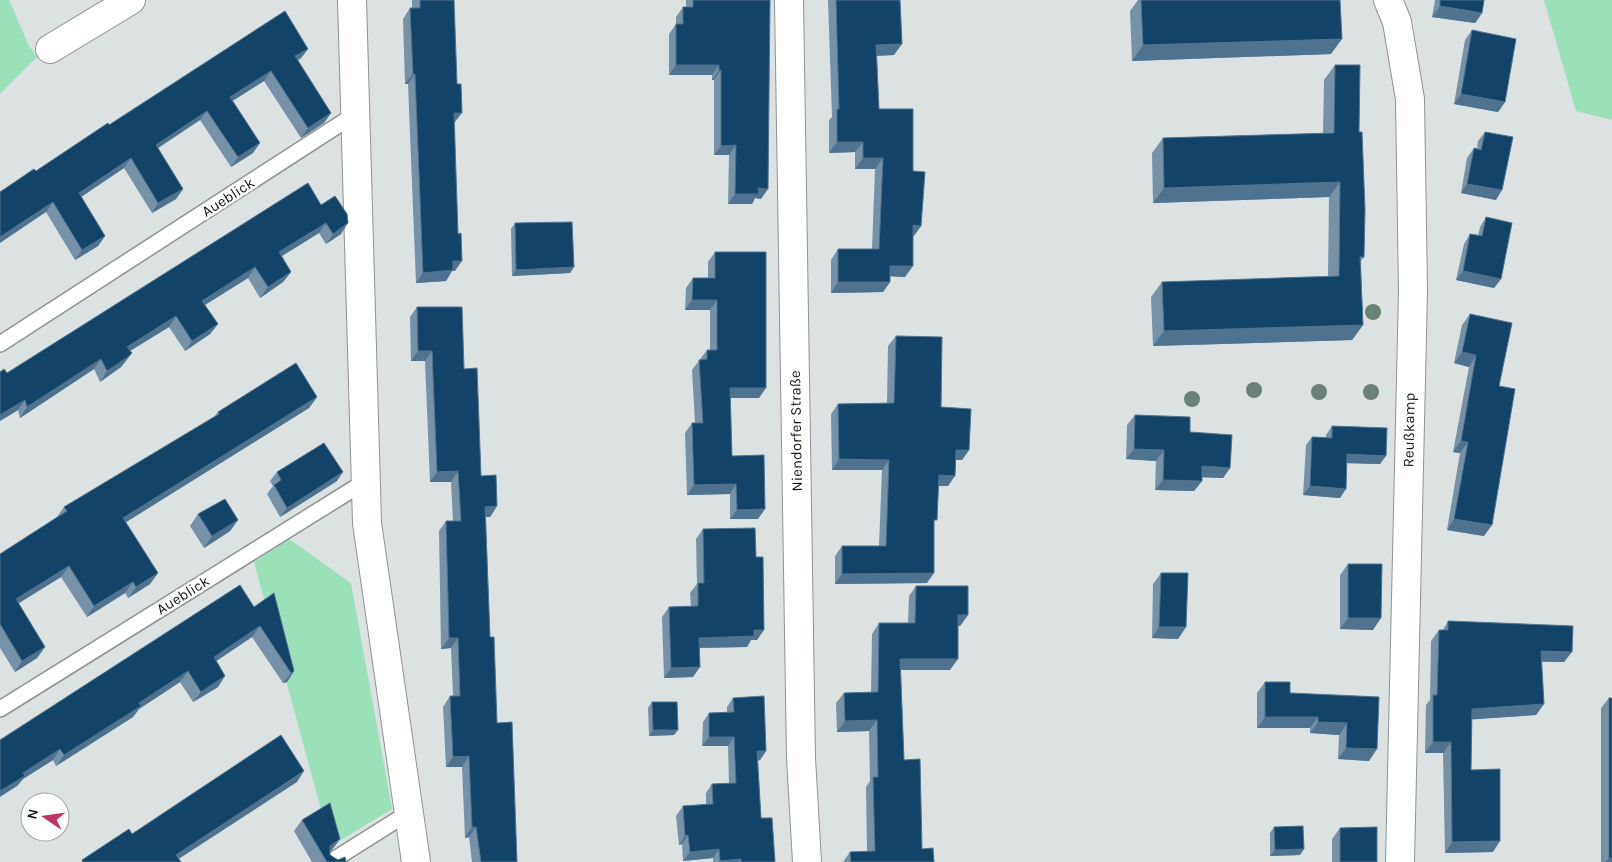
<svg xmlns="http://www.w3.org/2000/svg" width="1612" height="862" font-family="Karla,sans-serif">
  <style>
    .green { fill: #9ae0b8 }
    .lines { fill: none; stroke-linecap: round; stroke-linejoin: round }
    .service-casing { stroke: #8f9395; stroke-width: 18 }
    .minor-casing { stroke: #8f9395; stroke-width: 30 }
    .secondary-casing { stroke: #8f9395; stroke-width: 30 }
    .service { stroke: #fff; stroke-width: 15 }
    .minor { stroke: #fff; stroke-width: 28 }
    .secondary { stroke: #fff; stroke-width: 28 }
    .tree { fill: #6a8177 }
    .wall { fill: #7792a6 }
    .shaded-wall { fill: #4f738e }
    .building { fill: #12446a; stroke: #4f738e }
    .labels { text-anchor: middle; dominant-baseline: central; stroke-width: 5; stroke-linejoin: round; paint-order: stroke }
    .street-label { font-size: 15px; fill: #141616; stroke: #fff }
  </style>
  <rect width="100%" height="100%" fill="#dce1e2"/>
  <g class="green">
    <path d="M 0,0 L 9,0 L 29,46 L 37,57 L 0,94 Z"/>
    <path d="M 1544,0 L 1612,0 L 1612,120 L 1576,111 Z"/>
    <path d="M 289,539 L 351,583 L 392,809 L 331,846 L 254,562 Z"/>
  </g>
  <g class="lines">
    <g class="service-casing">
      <g id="service">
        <path d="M 0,344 L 354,115"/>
        <path d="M 0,709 L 366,481"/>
        <path d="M 330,862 L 408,813"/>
      </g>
    </g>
    <g class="minor-casing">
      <g id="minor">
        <path d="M 352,0 L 367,523 L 416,862"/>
        <path d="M 1388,0 L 1397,22 L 1410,99 L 1413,291 L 1400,862"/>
        <path d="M 50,49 L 131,0"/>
      </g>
    </g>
    <g class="secondary-casing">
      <path id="secondary" d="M 789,0 L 801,758 L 807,862"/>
    </g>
    <use href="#service" class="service"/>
    <use href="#minor" class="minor"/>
    <use href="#secondary" class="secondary"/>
  </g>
  <g class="tree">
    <circle cx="1373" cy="312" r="8"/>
    <circle cx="1254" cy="390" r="8"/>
    <circle cx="1319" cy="392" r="8"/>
    <circle cx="1371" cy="392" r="8"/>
    <circle cx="1192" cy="399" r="8"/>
  </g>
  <g class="wall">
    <path d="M 412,0 L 462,0 L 454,0 L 455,271 L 452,271 L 446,281 L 416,283 L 408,84 L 405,84 L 403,19 L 410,8 L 412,8 Z"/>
    <path d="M 686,0 L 770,0 L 761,199 L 755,198 L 752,204 L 728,204 L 729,155 L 714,155 L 714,80 L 712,80 L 712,75 L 669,75 L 669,34 L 676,24 L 676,17 L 683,7 L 686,7 Z"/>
    <path d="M 828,0 L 900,0 L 894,55 L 877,56 L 879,109 L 913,171 L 921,226 L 913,236 L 905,277 L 890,276 L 890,282 L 883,292 L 831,293 L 831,260 L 838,249 L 872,249 L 875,169 L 855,169 L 855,152 L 829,153 L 829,120 L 832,117 Z"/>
    <path d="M 1138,0 L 1340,0 L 1331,54 L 1132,61 L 1130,11 Z"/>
    <path d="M 1435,0 L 1484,0 L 1482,13 L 1475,23 L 1432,17 Z"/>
    <path d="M 1472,30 L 1505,102 L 1498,112 L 1454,104 L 1465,40 Z"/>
    <path d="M 308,49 L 301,58 L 298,60 L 331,113 L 324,123 L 301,138 L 264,81 L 232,101 L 253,153 L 231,167 L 200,120 L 158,148 L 183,189 L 176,199 L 152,213 L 124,168 L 81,197 L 105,236 L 98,246 L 75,260 L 46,212 L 36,171 L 109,125 Z"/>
    <path d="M 1335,65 L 1359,132 L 1364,257 L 1361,261 L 1363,325 L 1352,340 L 1153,346 L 1151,297 L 1162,282 L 1328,277 L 1329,197 L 1153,203 L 1152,153 L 1163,138 L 1323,133 L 1324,80 Z"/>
    <path d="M 1485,132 L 1496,200 L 1461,193 L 1467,158 L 1474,148 L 1477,149 L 1478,141 Z"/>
    <path d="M 321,205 L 341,234 L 326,244 L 319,233 L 282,256 L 291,272 L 283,282 L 260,298 L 248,278 L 205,305 L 218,324 L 210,334 L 185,351 L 169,327 L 130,351 L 132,353 L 121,367 L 100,382 L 94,369 L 20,418 L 18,410 L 0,421 L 0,372 L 7,373 Z"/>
    <path d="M 1486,217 L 1501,279 L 1494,288 L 1456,280 L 1464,244 L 1470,234 L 1478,236 L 1480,227 Z"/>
    <path d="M 515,223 L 570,273 L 512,276 L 511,229 Z"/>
    <path d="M 715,252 L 759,398 L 730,398 L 732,456 L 758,519 L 730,519 L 730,494 L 687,495 L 685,433 L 692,423 L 695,423 L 692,370 L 707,350 L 710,350 L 710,310 L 685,310 L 686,288 L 693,278 L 708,278 L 708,262 Z"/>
    <path d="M 417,307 L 464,369 L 481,476 L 497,506 L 490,517 L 486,517 L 490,637 L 497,723 L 517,862 L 472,862 L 469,837 L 465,838 L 462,767 L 446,767 L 443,707 L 450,696 L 453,696 L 451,648 L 441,649 L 439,531 L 446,521 L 453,521 L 451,482 L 430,482 L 425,361 L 411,361 L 410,317 Z"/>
    <path d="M 1470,314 L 1499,386 L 1484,536 L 1447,530 L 1460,453 L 1453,452 L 1469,367 L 1454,363 L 1462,325 Z"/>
    <path d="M 896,336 L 941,407 L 969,450 L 962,460 L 956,460 L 948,486 L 938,486 L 927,583 L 835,584 L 835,556 L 842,546 L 879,546 L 882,470 L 832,470 L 831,414 L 838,404 L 887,403 L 888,346 Z"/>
    <path d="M 317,397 L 309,408 L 126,522 L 158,573 L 150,584 L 128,598 L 125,593 L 87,617 L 61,577 L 18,603 L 45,647 L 37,658 L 15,672 L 0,648 L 0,554 L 57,517 L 64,507 L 214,417 L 218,412 Z"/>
    <path d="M 1135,415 L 1190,432 L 1230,468 L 1223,478 L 1202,477 L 1202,481 L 1194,491 L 1155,490 L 1156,461 L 1126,459 L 1127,425 Z"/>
    <path d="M 1332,426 L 1380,464 L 1346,463 L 1340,498 L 1303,495 L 1306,445 L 1312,437 L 1326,437 L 1326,435 Z"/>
    <path d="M 277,472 L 337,481 L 280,517 L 267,494 L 273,486 L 270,481 Z"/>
    <path d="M 198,514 L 238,520 L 230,531 L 204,548 L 190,526 Z"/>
    <path d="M 703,529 L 757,640 L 751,640 L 747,647 L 700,648 L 693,677 L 664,678 L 662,617 L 669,607 L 691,606 L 690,593 L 697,584 L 696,539 Z"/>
    <path d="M 1348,564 L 1373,630 L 1340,629 L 1340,575 Z"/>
    <path d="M 1161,573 L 1186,627 L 1178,639 L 1152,638 L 1153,584 Z"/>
    <path d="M 916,586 L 968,615 L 960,626 L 958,625 L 950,670 L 901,670 L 904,760 L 922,849 L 934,862 L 843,862 L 850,852 L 867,851 L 866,787 L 870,781 L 869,731 L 837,732 L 836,703 L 844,693 L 871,692 L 872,634 L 879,623 L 908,623 L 909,596 Z"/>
    <path d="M 254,607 L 294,671 L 287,682 L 283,683 L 252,637 L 216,661 L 218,687 L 193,702 L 180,682 L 139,709 L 133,717 L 56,766 L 53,760 L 23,779 L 17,786 L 0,740 Z"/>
    <path d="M 1448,621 L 1564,662 L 1541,662 L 1544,704 L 1536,715 L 1472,719 L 1471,770 L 1493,852 L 1445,853 L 1443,753 L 1425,753 L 1426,705 L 1430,700 L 1431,641 L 1439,630 L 1443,630 Z"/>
    <path d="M 1265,682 L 1290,693 L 1379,697 L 1369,761 L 1338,759 L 1339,735 L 1310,733 L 1310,728 L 1257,728 L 1257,693 Z"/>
    <path d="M 733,698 L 766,751 L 760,760 L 758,761 L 761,818 L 775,862 L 713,862 L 713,858 L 683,861 L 682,844 L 679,845 L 676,816 L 683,806 L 706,804 L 706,793 L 712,784 L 729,784 L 728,746 L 702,746 L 703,722 L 709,713 L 727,712 L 727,707 Z"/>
    <path d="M 1609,698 L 1612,862 L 1601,862 L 1601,708 Z"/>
    <path d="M 652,702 L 674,735 L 649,736 L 648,708 Z"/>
    <path d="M 302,820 L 332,850 L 330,851 L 330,855 L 338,860 L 346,862 L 312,862 L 294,831 Z"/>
    <path d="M 1274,827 L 1300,855 L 1270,856 L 1270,833 Z"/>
    <path d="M 1340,828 L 1377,862 L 1332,862 L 1332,839 Z"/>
  </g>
  <g class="shaded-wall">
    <path d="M 1440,6 L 1482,13 L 1475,23 L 1432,17 Z"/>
    <path d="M 1342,39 L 1331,54 L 1132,61 L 1143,45 Z"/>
    <path d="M 902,44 L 894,55 L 869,56 L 876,45 Z"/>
    <path d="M 308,49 L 301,58 L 288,66 L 295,56 Z"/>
    <path d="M 676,65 L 719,65 L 712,75 L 669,75 Z"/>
    <path d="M 719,70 L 721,70 L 714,80 L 712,80 Z"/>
    <path d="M 271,71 L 264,81 L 223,107 L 230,97 Z"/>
    <path d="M 413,74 L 415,74 L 408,84 L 405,84 Z"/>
    <path d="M 1461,94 L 1505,102 L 1498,112 L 1454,104 Z"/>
    <path d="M 207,111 L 200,120 L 149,154 L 156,145 Z"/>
    <path d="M 331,113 L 324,123 L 301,138 L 308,128 Z"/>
    <path d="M 454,113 L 462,113 L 454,123 Z"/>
    <path d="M 837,142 L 863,142 L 855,152 L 829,153 Z"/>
    <path d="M 260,143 L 253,153 L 231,167 L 238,157 Z"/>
    <path d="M 736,145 L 729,155 L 714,155 L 721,146 Z"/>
    <path d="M 131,158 L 124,168 L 72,203 L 79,193 Z"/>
    <path d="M 863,158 L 883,158 L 875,169 L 855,169 Z"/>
    <path d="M 1340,182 L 1329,197 L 1153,203 L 1164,188 Z"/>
    <path d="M 1467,184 L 1502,190 L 1496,200 L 1461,193 Z"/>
    <path d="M 758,188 L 768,189 L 761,199 L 755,198 L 752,204 L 728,204 L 735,194 Z"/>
    <path d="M 183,189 L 176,199 L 152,213 L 158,203 Z"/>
    <path d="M 53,202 L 46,212 L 0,243 L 0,237 Z"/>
    <path d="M 326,223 L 319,233 L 272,262 L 279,252 Z"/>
    <path d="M 348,223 L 341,234 L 326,244 L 333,234 Z"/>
    <path d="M 913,225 L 921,226 L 914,236 L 906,236 Z"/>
    <path d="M 105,236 L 98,246 L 75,260 L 82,250 Z"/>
    <path d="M 453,261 L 462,261 L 455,271 L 452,271 L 446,281 L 416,283 L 423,273 Z"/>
    <path d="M 890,266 L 913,266 L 905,277 L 883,276 Z"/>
    <path d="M 255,267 L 248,278 L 195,311 L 202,301 Z"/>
    <path d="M 574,267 L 570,273 L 512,276 L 516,270 Z"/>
    <path d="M 1463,271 L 1501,279 L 1494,288 L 1456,280 Z"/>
    <path d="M 291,272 L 283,282 L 260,298 L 268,287 Z"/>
    <path d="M 838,282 L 890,282 L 883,292 L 831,293 Z"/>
    <path d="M 692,300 L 717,300 L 710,310 L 685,310 Z"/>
    <path d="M 176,316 L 169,327 L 120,357 L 127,347 Z"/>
    <path d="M 218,324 L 210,334 L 185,351 L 192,341 Z"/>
    <path d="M 1363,325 L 1352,340 L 1153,346 L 1164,331 Z"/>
    <path d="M 418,351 L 432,351 L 425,361 L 411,361 Z"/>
    <path d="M 1462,352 L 1476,355 L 1469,367 L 1454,363 Z"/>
    <path d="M 132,353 L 121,367 L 100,382 L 107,371 Z"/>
    <path d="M 101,359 L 94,369 L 20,418 L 27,407 Z"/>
    <path d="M 730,388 L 766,388 L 759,398 L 723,398 Z"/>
    <path d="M 317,397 L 309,408 L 115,529 L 123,518 Z"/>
    <path d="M 25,400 L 18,410 L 0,421 L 0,415 Z"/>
    <path d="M 1461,441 L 1468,442 L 1460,453 L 1453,452 Z"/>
    <path d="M 1134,449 L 1164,450 L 1156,461 L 1126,459 Z"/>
    <path d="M 956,450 L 969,450 L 962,460 L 949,460 Z"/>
    <path d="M 1347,454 L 1386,456 L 1380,464 L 1340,463 Z"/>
    <path d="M 839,459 L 889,460 L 882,470 L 832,470 Z"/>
    <path d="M 1202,466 L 1230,468 L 1223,478 L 1195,477 Z"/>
    <path d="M 458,471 L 451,482 L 430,482 L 437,472 Z"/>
    <path d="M 343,472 L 337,481 L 280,517 L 287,508 Z"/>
    <path d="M 939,475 L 955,476 L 948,486 L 932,486 Z"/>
    <path d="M 1163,480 L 1202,481 L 1194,491 L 1155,490 Z"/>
    <path d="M 736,484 L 730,494 L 687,495 L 694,485 Z"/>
    <path d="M 1310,486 L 1346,489 L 1340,498 L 1303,495 Z"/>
    <path d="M 497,506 L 490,517 L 478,517 L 485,507 Z"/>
    <path d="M 765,509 L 758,519 L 730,519 L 737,510 Z"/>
    <path d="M 1454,519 L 1492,525 L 1484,536 L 1447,530 Z"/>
    <path d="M 238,520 L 230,531 L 204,548 L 212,536 Z"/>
    <path d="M 69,566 L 61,577 L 8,610 L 16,599 Z"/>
    <path d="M 158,573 L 150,584 L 128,598 L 136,587 Z"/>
    <path d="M 934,573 L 927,583 L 835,584 L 842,574 Z"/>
    <path d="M 133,582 L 125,593 L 87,617 L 94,606 Z"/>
    <path d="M 958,615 L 968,615 L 960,626 L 951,625 Z"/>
    <path d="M 1348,618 L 1381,618 L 1373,630 L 1340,629 Z"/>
    <path d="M 260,626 L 252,637 L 206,668 L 214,657 Z"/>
    <path d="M 1159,627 L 1186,627 L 1178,639 L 1152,638 Z"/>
    <path d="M 754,630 L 764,630 L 757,640 L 751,640 L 747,647 L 692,648 L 699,638 Z"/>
    <path d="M 449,638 L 458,638 L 451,648 L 441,649 Z"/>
    <path d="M 45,647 L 37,658 L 15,672 L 22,661 Z"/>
    <path d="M 1541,651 L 1572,652 L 1564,662 L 1533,661 Z"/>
    <path d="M 900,659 L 958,659 L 950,670 L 893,670 Z"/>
    <path d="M 700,667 L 693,677 L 664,678 L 671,668 Z"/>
    <path d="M 188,671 L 180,682 L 139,709 L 133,717 L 56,766 L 64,755 L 139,703 Z"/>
    <path d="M 294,671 L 287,682 L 283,683 L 291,673 Z"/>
    <path d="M 225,676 L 218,687 L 193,702 L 201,692 Z"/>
    <path d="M 1544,704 L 1536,715 L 1464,720 L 1472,709 Z"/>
    <path d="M 1265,717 L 1318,717 L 1310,728 L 1257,728 Z"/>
    <path d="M 877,720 L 869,731 L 837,732 L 845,721 Z"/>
    <path d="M 1318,722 L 1347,723 L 1339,735 L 1310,733 Z"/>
    <path d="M 653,730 L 678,730 L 674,735 L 649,736 Z"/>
    <path d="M 709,737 L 734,737 L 728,746 L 702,746 Z"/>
    <path d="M 1433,742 L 1451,742 L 1443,753 L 1425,753 Z"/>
    <path d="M 1346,748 L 1377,749 L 1369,761 L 1338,759 Z"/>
    <path d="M 60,749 L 53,760 L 23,779 L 17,786 L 0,797 L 0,791 L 23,773 Z"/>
    <path d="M 757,751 L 766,751 L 760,760 L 751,761 Z"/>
    <path d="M 469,756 L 462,767 L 446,767 L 453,757 Z"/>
    <path d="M 304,771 L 297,782 L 174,862 L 176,855 Z"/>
    <path d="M 472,827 L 476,827 L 469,837 L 465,838 Z"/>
    <path d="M 688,835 L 682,844 L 679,845 L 685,836 Z"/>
    <path d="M 340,839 L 332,850 L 324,856 L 330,846 Z"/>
    <path d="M 1500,841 L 1493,852 L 1445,853 L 1452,842 Z"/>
    <path d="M 719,849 L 713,858 L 683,861 L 690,852 Z"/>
    <path d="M 1304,849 L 1300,855 L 1270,856 L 1275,850 Z"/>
    <path d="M 1609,858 L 1612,858 L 1612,862 L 1606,862 Z"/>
    <path d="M 741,859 L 738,862 L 719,862 L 720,861 Z"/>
  </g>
  <g class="building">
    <path d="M 420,0 L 454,0 L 457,84 L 461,84 L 462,113 L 454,113 L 458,234 L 461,233 L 462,261 L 453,261 L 453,270 L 423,273 L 415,74 L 413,74 L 410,8 L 420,8 Z"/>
    <path d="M 693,0 L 770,0 L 768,189 L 758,188 L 759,194 L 735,194 L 736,145 L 721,146 L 721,70 L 719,70 L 719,65 L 676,65 L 676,24 L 683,24 L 683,7 L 693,7 Z"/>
    <path d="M 836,0 L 900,0 L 902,44 L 876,45 L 879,109 L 913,109 L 913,171 L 925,172 L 921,226 L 913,225 L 913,266 L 890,266 L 890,282 L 838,282 L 838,249 L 879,249 L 883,158 L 863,158 L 863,142 L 837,142 L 837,109 L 839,109 Z"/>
    <path d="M 1141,0 L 1340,0 L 1342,39 L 1143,45 Z"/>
    <path d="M 1440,0 L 1484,0 L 1482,13 L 1440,6 Z"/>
    <path d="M 285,11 L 308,49 L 295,56 L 331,113 L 308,128 L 271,71 L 230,97 L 260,143 L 238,157 L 207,111 L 156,145 L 183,189 L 158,203 L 131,158 L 79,193 L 105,236 L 82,250 L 53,202 L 0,237 L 0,192 L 34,169 L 36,171 L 108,123 L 109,125 Z"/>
    <path d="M 1472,30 L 1516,39 L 1505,102 L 1461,94 Z"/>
    <path d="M 1335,65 L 1360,65 L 1359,132 L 1362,132 L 1365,210 L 1364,257 L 1360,257 L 1363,325 L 1164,331 L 1162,282 L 1339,276 L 1340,182 L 1164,188 L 1163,138 L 1334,133 Z"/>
    <path d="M 1485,132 L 1513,137 L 1502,190 L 1467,184 L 1474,148 L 1481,150 Z"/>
    <path d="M 308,183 L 321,205 L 335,196 L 347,214 L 348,223 L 333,234 L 326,223 L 279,252 L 291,272 L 268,287 L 255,267 L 202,301 L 218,324 L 192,341 L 176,316 L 127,347 L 132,353 L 128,357 L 107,371 L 101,359 L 27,407 L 25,400 L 0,415 L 0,372 L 4,369 L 7,373 Z"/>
    <path d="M 1486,217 L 1512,223 L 1501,279 L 1463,271 L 1470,234 L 1482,236 Z"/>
    <path d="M 572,222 L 574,267 L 516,270 L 515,223 Z"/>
    <path d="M 715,252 L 766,252 L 766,388 L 730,388 L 732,456 L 764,455 L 765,509 L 737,510 L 736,484 L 694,485 L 692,423 L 703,423 L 699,360 L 707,359 L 707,350 L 717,350 L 717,300 L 692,300 L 693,278 L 715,278 Z"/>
    <path d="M 417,307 L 462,307 L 464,369 L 477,368 L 481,476 L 496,475 L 497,506 L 485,507 L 490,637 L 494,637 L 497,723 L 512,722 L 517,862 L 481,862 L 476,827 L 472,827 L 469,756 L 453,757 L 450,696 L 460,696 L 458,638 L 449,638 L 446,521 L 461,521 L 458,471 L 437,472 L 432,351 L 418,351 Z"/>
    <path d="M 1470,314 L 1512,323 L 1499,386 L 1515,389 L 1492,525 L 1454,519 L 1468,442 L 1461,441 L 1476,355 L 1462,352 Z"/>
    <path d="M 896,336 L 942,337 L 941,407 L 971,409 L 969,450 L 956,450 L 955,476 L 939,475 L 937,520 L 934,520 L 934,573 L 842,574 L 842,546 L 886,546 L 889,460 L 839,459 L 838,404 L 894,403 Z"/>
    <path d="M 296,363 L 317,397 L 123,518 L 158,573 L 136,587 L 133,582 L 94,606 L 69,566 L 16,599 L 45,647 L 22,661 L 0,624 L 0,554 L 67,511 L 64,507 L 219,414 L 218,412 Z"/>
    <path d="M 1135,415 L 1190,417 L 1190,432 L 1232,435 L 1230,468 L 1202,466 L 1202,481 L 1163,480 L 1164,450 L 1134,449 Z"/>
    <path d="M 1332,426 L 1387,428 L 1386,456 L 1347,454 L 1346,489 L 1310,486 L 1312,437 L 1332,438 Z"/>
    <path d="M 324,443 L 343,472 L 287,508 L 274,485 L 281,480 L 277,472 Z"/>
    <path d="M 225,499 L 238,520 L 212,536 L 198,514 Z"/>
    <path d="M 755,528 L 756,557 L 763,557 L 764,630 L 754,630 L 754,636 L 699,638 L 700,667 L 671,668 L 669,607 L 698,606 L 698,583 L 704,583 L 703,529 Z"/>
    <path d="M 1348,564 L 1382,564 L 1381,618 L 1348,618 Z"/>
    <path d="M 1161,573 L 1188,573 L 1186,627 L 1159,627 Z"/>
    <path d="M 240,585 L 254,607 L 274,593 L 294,671 L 291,673 L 260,626 L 214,657 L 225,676 L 201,692 L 188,671 L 139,703 L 141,706 L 64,755 L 60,749 L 23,773 L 25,776 L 0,791 L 0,740 Z"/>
    <path d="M 916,586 L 968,586 L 968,615 L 958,615 L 958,659 L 900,659 L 904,760 L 920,759 L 922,849 L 933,848 L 934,862 L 851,862 L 850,852 L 875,851 L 873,777 L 878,777 L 877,720 L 845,721 L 844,693 L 878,692 L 879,623 L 915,623 Z"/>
    <path d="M 1448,621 L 1573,626 L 1572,652 L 1541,651 L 1544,704 L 1472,709 L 1471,770 L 1500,769 L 1500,841 L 1452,842 L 1451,742 L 1433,742 L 1433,695 L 1437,695 L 1439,630 L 1448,630 Z"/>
    <path d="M 1265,682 L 1290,682 L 1290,693 L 1379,697 L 1377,749 L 1346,748 L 1347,723 L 1318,722 L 1318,717 L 1265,717 Z"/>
    <path d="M 764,696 L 766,751 L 757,751 L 761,818 L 772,818 L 775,862 L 741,862 L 741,859 L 720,861 L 719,849 L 690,852 L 688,835 L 685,836 L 683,806 L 713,804 L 712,784 L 736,783 L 734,737 L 709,737 L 709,713 L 734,712 L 733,698 Z"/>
    <rect x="1609" y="698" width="3" height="160"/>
    <path d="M 652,702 L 677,702 L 678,730 L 653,730 Z"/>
    <path d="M 281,735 L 304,771 L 176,855 L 181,862 L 83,862 L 82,860 L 129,829 L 132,834 Z"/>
    <path d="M 330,803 L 340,839 L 330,846 L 330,855 L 338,860 L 345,857 L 346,862 L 327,862 L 302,820 Z"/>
    <path d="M 1303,826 L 1304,849 L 1275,850 L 1274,827 Z"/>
    <path d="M 1377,827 L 1377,862 L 1340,862 L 1340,828 Z"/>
  </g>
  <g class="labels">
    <g class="street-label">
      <text transform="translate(228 197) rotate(-33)">Aueblick</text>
      <text transform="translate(1409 430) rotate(-89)">Reußkamp</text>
      <text transform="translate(796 431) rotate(-91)">Niendorfer Straße</text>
      <text transform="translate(183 595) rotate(-32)">Aueblick</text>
    </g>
  </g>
  <g transform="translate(45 817) rotate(283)"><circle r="24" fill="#ffffff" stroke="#a1a2a2"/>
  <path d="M0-4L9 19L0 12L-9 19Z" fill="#bf3368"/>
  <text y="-8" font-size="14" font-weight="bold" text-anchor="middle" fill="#141616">N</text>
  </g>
</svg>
